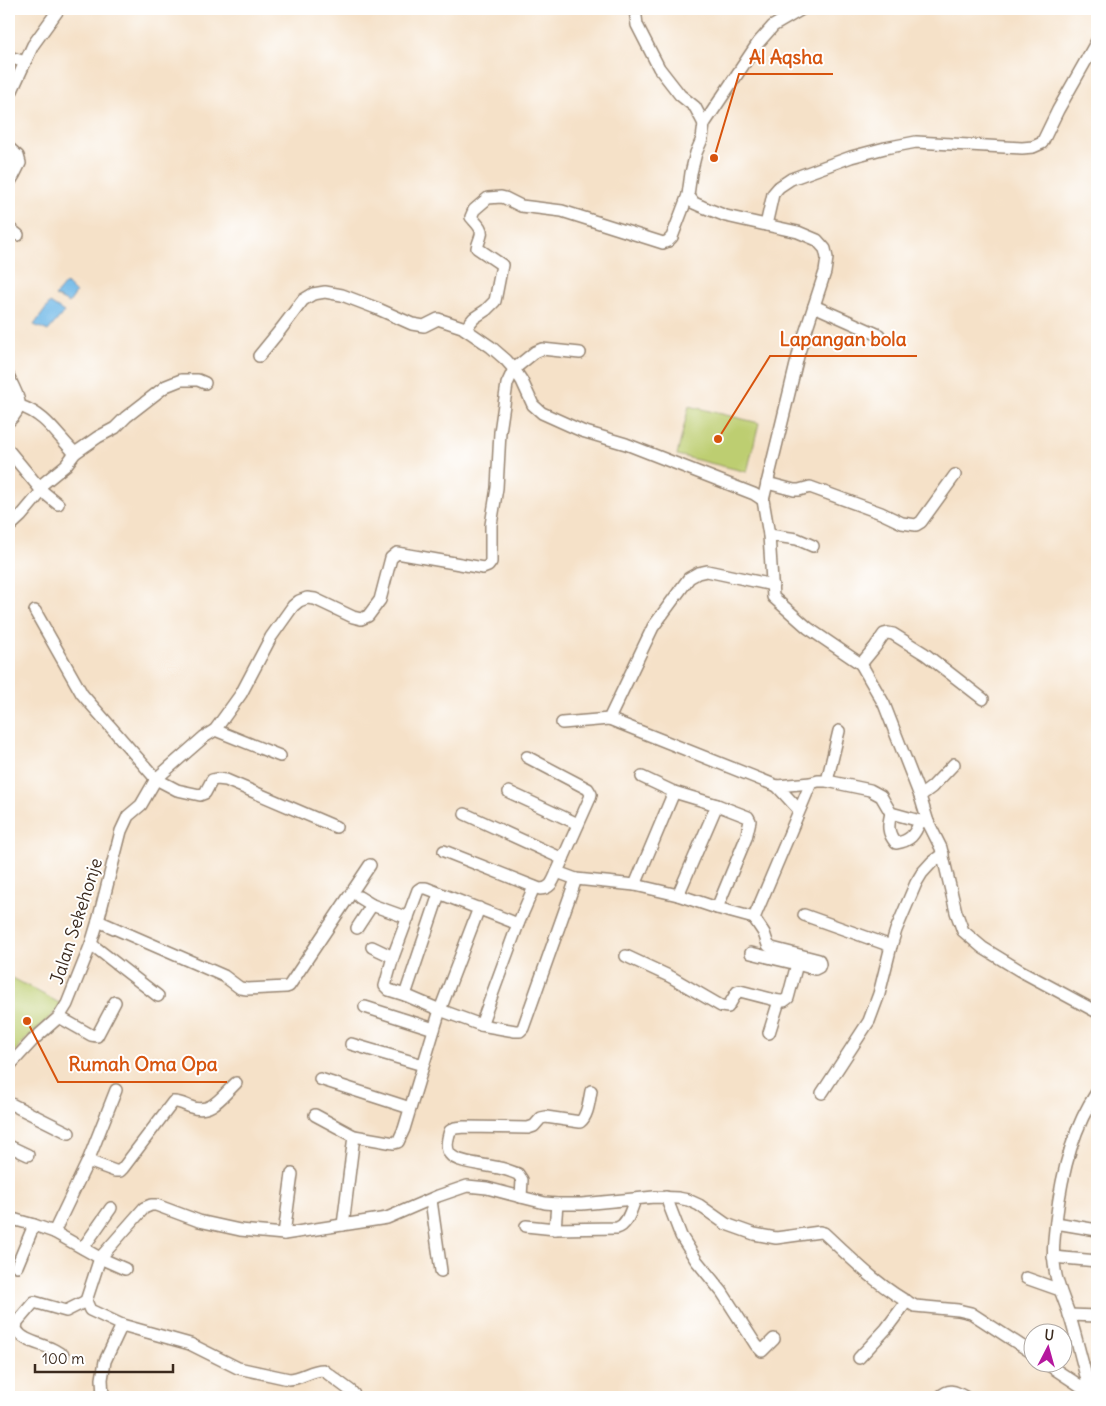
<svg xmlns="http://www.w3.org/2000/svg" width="1106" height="1406" font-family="Delius,sans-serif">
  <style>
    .green { fill: #bdce71; stroke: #7c7c48 }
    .water { fill: #6db7e6; stroke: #547082 }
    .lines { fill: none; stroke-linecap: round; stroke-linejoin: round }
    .stream { stroke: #6db7e6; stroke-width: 2.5 }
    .minor-casing { stroke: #988673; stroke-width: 14 }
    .minor { stroke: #fff; stroke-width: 11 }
    .labels { text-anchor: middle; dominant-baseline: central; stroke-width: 4; stroke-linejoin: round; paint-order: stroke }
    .street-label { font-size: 18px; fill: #3b2a1e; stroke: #fff }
    .leader { fill: none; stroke: #d7540e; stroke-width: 2 }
    .callout-dot { fill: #d7540e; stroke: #fff; stroke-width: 2 }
    .callout-label { font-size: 19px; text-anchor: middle; font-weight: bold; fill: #d7540e; stroke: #fff; stroke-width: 4; stroke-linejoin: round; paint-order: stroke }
  </style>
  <rect width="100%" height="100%" fill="#fff"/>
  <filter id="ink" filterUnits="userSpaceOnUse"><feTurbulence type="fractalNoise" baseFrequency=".02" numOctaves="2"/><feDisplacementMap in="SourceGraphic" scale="10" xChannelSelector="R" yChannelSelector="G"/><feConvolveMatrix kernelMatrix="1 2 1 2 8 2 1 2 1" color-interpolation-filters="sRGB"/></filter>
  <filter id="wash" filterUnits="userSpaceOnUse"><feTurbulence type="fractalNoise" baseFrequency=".0096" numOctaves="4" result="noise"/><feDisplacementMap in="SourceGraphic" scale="20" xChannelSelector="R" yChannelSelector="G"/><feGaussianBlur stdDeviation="1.12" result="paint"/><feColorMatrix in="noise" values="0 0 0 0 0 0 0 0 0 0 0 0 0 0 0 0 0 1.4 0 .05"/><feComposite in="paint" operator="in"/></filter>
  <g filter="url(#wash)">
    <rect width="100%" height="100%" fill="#f5e1c8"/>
    <g class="green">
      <path d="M 689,406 L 759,423 L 747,472 L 677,455 Z"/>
      <path d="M 9,976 L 63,1005 L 29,1036 L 9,1058 Z"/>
    </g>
    <g class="water">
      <path d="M 66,283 L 76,293 L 69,303 L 55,296 Z"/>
      <path d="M 50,303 L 64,312 L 48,331 L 34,325 Z"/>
    </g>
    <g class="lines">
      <path class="stream" d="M 9,411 L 14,407"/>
    </g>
  </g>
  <g filter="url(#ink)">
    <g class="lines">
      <g class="minor-casing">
        <g id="minor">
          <path d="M 635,9 L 637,25 L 659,68 L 680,95 L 695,107 L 704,124"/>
          <path d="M 1097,41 L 1058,110 L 1042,143 L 1033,147 L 1022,148 L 916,142 L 885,148 L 851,157 L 791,179 L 779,187 L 773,194 L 766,225 L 798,232 L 817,240 L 825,249 L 827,258 L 825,272 L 799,352 L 763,500 L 769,535 L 773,597 L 808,628 L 861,664 L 884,704 L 920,796 L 928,822 L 941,848 L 956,912 L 963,931 L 983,948 L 1019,970 L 1097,1012"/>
          <path d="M 9,57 L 25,62"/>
          <path d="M 9,97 L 33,45 L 59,9"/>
          <path d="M 9,148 L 18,156 L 20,163 L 14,175 L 9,183"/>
          <path d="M 766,225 L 726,216 L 703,207 L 694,203 L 688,195 L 691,173 L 696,153 L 702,139 L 704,124 L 758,43 L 773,26 L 802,9"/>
          <path d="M 9,228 L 18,235"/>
          <path d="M 814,306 L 879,335"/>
          <path d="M 465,329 L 474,318 L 486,310 L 495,301 L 502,265 L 477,248 C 478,243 480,240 481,235 C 483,228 475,222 471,217 L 474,210 L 488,198 L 501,197 L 505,198 L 521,206 L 562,211 L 663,243 L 668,241 L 672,237 L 688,195"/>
          <path d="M 259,356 L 281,329 L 303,300 L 313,294 L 325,292 L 342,295 L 376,308 L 412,324 L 424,326 L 438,319 L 462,327 L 491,347 L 506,360 L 514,369 L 522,381 L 533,405 L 542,413 L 582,431 L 626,444 L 754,494 L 763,500"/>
          <path d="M 9,377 C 17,397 27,404 9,421"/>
          <path d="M 20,406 C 47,415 56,435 75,453"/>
          <path d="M 9,451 L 42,491 L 58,504"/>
          <path d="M 767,483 L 794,490 L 799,490 L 810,487 L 881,513 L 902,523 L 916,525 L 921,522 L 955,475"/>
          <path d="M 39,487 L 66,465 L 75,453 L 98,437 L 115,428 L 126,417 L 166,386 L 181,380 L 198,380 L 205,383"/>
          <path d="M 9,527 L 21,516 L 42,491"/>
          <path d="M 769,535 L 797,539 L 813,546"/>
          <path d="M 773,585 L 707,571 L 698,573 L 689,578 L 653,627 L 609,719 L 777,786"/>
          <path d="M 35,611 L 82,694 L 156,779 L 177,790 L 200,795 L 205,793 L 212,780 L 217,779 L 226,780 L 336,827"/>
          <path d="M 861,664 L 875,647 L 884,634 L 888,633 L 893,634 L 925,654 L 983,699"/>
          <path d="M 562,723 L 609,719"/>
          <path d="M 215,730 L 280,756"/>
          <path d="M 527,757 L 588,789 L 591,794 L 590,798 L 557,872 L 576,879 L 635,885 L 678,895 L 717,908 L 754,918 L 811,783 L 818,781 L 827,781 L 870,790 L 881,796 L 891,813 L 920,821 L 928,822"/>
          <path d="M 642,777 L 674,792 L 717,805 L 748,817 L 750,821 L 746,838 L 717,908"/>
          <path d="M 827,781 L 839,731"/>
          <path d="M 509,792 L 578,824"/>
          <path d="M 920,796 L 932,787 L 954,764"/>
          <path d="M 799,810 L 777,786 L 811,783"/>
          <path d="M 891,813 C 888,825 887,833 896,843 C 910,841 915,835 920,821"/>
          <path d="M 465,814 L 563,859"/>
          <path d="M 444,851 L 540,889 C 551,889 553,881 557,872"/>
          <path d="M 635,885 L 674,792"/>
          <path d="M 439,894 L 405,995 L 440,1010 L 481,1025 L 515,1031 L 520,1031 L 523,1028 L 576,879"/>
          <path d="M 678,895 L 717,805"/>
          <path d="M 359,897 L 372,905 L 408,918"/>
          <path d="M 804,915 L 891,946"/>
          <path d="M 98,921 L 224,976 L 240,988 L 247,989 L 286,987 L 289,986 L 370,865"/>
          <path d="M 357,928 L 372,905"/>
          <path d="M 91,944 L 158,996"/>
          <path d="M 372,947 L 393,957"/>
          <path d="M 751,953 L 797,964"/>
          <path d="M 626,956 L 671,977 L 721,1006 L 728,1007 L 737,992 L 740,991 L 779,1001 L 784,1001 L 788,998 L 797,964 L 815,969 L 819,967 L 820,964 L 819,960 L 772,948 L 768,945 L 764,933 L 754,918"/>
          <path d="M 405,995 L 389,990 L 385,986 L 393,957 L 418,890 L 421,888 L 426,888 L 518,924"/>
          <path d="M 365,1007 L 434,1029"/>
          <path d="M 59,1017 L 91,1035 L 97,1036 L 115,1002"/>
          <path d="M 481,1025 L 518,924 L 534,887"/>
          <path d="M 769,1033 L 779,1001"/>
          <path d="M 351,1044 L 423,1065"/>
          <path d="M 9,1066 L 33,1040 L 59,1017 L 67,1004 L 91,944 L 98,921 L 121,831 L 128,816 L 141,805 L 156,779 L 204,737 L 215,730 L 241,694 L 271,637 L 293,606 L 299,601 L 307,598 L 315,599 L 353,617 L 361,619 L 368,616 L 380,600 L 391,558 L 397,553 L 483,568 L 488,566 L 491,562 L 491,525 L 497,488 L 500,432 L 507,384 L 514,369 L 535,352 L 542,349 L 580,353"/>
          <path d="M 320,1079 L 410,1108"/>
          <path d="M 822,1093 L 869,1021 L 879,994 L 891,946 L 896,930 L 916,883 L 922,873 L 932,862 L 943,854"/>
          <path d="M 9,1103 L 69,1133"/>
          <path d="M 315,1115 L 354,1136 L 394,1143 L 398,1142 L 404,1129 L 440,1010 L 479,908"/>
          <path d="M 9,1146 L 28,1155"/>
          <path d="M 88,1161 L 116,1090"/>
          <path d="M 521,1197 L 522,1180 L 518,1174 C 512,1172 506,1169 499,1168 C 488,1165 456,1163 450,1154 C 445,1148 448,1137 450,1131 L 455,1128 L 464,1127 L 528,1128 L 534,1126 L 541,1118 L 546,1117 L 580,1122 C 588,1116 589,1101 591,1091"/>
          <path d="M 666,1197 L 681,1236 L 696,1260 L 722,1292 L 756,1345 L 762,1351 L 774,1339"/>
          <path d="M 431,1200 L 441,1271"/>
          <path d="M 9,1218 L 34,1225 L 54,1232 L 100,1258 L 125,1269"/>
          <path d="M 1056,1223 L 1097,1230"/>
          <path d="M 343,1225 L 354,1136"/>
          <path d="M 526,1226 L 555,1229 L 617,1228 C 628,1225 631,1209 635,1200"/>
          <path d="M 555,1229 L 557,1204"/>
          <path d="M 54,1232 L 88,1161 L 115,1171 L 120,1171 L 123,1168 L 173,1102 C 179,1101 185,1105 191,1107 C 211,1115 223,1095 236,1083"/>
          <path d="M 284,1234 L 292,1174"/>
          <path d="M 83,1248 L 111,1208"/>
          <path d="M 1053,1257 L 1097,1261"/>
          <path d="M 17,1266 L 34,1225"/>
          <path d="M 1026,1278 L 1060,1290"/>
          <path d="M 1069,1315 L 1097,1316"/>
          <path d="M 122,1325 L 190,1344 L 238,1368 L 289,1379 C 301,1379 311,1370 323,1370 L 351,1391 L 356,1397"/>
          <path d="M 63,1355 C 59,1353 56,1351 52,1349 C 40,1343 23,1342 16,1329 L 17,1322 L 34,1302 L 66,1311 L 86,1301"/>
          <path d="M 859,1358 L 886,1329 L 907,1301"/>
          <path d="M 1047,1364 L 1091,1393"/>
          <path d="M 103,1397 L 102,1379 L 105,1361 L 122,1325 L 90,1310 L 86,1301 L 100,1258 L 144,1208 L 151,1205 L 156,1205 L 199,1221 L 240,1230 L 284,1234 L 387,1218 L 438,1196 L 467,1186 L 487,1188 L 521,1197 L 545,1203 L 557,1204 L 582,1204 L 654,1197 L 678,1198 L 688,1200 L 699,1205 L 726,1224 L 754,1234 L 776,1238 L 820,1232 L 824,1233 C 853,1260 880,1288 915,1306 L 958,1310 L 971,1313 L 1034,1354"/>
          <path d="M 940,1397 C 949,1388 955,1391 965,1397"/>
          <path d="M 1092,1397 C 1084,1371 1078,1343 1070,1317 C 1065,1301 1057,1286 1055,1270 C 1052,1253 1054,1238 1056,1221 C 1061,1177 1072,1129 1097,1092"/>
        </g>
      </g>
      <use href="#minor" class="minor"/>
    </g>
  </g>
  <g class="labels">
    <g class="street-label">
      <text transform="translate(76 921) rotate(-72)">Jalan Sekehonje</text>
    </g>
  </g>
  <path class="leader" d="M714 158L739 74H833M718 439L770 356H917M27 1021L58 1082H227"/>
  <g class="callout-dot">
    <circle cx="714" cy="158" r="5"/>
    <circle cx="718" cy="439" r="5"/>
    <circle cx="27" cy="1021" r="5"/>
  </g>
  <g class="callout-label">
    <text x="786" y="64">Al Aqsha</text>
    <text x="843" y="346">Lapangan bola</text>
    <text x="143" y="1071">Rumah Oma Opa</text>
  </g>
  <rect width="1106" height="1406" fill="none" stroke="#fff" stroke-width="30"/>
  <g transform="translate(1048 1348) rotate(6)"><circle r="24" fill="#ffffff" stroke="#b1aaa5"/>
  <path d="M0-4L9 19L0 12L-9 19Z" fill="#b5179e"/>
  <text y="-8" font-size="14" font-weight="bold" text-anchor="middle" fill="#3b2a1e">U</text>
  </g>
  <path d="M35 1364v8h138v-8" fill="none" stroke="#3b2a1e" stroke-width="2.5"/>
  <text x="42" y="1364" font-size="15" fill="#3b2a1e" stroke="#ffffff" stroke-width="4" paint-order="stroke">100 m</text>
</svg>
